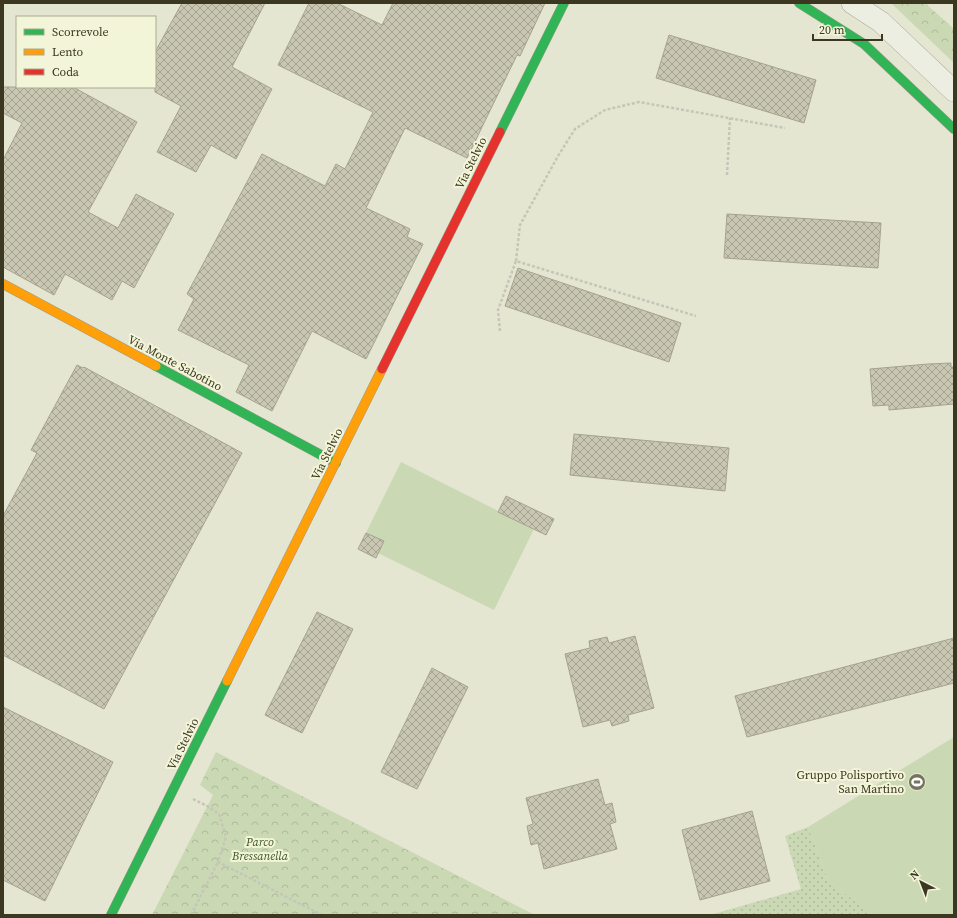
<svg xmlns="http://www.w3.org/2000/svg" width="957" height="918" font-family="'Source Serif 4',serif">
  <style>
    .grass { fill: url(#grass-dots) }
    .park { fill: url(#park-crowns) }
    .pitch { fill: #cad8b4 }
    .building { fill: url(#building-cross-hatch); stroke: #a5a390 }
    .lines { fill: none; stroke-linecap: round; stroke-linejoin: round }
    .street-casing { stroke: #abab99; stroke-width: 22 }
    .fast-casing { stroke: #9a9a8a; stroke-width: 10 }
    .slow-casing { stroke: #9a9a8a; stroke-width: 10 }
    .jam-casing { stroke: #9a9a8a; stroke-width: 10 }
    .path { stroke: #c5c6b9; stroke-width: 2.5; stroke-dasharray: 3 2; stroke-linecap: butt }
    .street { stroke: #edeee2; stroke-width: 21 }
    .fast { stroke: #30b455; stroke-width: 9 }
    .slow { stroke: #ff9f0a; stroke-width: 9 }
    .jam { stroke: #e5322d; stroke-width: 9 }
    .labels { text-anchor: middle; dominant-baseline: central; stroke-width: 4; stroke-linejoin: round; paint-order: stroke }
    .street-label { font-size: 12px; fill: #3b3721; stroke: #f3f5d8 }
    .poi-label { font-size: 12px; fill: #3b3721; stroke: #f3f5d8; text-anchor: end }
    .park-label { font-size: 12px; font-style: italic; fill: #3a5628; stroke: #f3f5d8 }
  </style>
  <defs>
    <pattern id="grass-dots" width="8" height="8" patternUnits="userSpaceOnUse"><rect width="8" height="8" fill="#cad8b4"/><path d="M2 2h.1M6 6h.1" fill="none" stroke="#aeba9a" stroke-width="1.8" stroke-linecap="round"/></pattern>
    <pattern id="park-crowns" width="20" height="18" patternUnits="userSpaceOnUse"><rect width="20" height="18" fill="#cad8b4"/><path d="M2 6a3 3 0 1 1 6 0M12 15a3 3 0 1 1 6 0" fill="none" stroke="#aeba9a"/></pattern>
    <pattern id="building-cross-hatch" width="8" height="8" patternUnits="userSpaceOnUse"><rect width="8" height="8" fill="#c9c7b2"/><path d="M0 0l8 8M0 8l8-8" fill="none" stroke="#a4a290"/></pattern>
  </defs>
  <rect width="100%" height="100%" fill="#e4e6d1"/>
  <path class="grass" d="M 808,827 L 828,880 L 873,915 L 710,915 L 801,889 L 785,836 Z"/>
  <g class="park">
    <path d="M 891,3 L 925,3 L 954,29 L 954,63 Z"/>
    <path d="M 216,752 L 535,915 L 152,915 L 213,795 L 200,785 Z"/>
  </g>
  <g class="pitch">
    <path d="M 401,462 L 534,529 L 494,610 L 378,553 L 375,558 L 358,549 Z"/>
    <path d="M 954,737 L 954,915 L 873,915 L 828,880 L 808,827 Z"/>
  </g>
  <g class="building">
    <path d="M 182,3 L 265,3 L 232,67 L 272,89 L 236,159 L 211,145 L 196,172 L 157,152 L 181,106 L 155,92 L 155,52 Z"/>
    <path d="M 309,3 L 337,3 L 382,25 L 393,3 L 545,3 L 520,56 L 517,55 L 467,158 L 405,128 L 366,208 L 410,229 L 407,237 L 423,244 L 366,359 L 312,331 L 272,411 L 236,392 L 249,365 L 178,330 L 194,299 L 187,294 L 262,154 L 325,186 L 336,164 L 345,169 L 373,112 L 278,65 Z"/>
    <path d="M 669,35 L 816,80 L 804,123 L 656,78 Z"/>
    <path d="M 3,87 L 73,87 L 137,122 L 88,212 L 118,228 L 136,194 L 174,214 L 134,288 L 122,281 L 112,300 L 65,274 L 54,295 L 3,267 L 3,160 L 22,123 L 3,113 Z"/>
    <path d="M 727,214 L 881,223 L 878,268 L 724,258 Z"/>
    <path d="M 518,268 L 681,323 L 669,362 L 505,306 Z"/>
    <path d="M 951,363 L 951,367 L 954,367 L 954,404 L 889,410 L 889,405 L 873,406 L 870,369 L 928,364 Z"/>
    <path d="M 77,365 L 83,368 L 84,367 L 242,453 L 104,709 L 3,655 L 3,516 L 37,453 L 31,450 Z"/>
    <path d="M 574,434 L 729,448 L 725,491 L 570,475 Z"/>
    <path d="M 506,496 L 554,519 L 546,535 L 498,512 Z"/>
    <path d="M 366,533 L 384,541 L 376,558 L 358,549 Z"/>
    <path d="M 317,612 L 353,629 L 302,733 L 265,715 Z"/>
    <path d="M 635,636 L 654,708 L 628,715 L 629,721 L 612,726 L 610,720 L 583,727 L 565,654 L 590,648 L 589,641 L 607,637 L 609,643 Z"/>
    <path d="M 954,638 L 954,683 L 747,737 L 735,696 Z"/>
    <path d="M 432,668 L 468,687 L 417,789 L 381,772 Z"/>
    <path d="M 3,707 L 113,762 L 45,901 L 3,880 Z"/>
    <path d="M 598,779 L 605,805 L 612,803 L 616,822 L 610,824 L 617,849 L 544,869 L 538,843 L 531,845 L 527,826 L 533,824 L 526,798 Z"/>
    <path d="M 752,811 L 770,881 L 700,900 L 682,830 Z"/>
  </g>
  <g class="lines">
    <g class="street-casing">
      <path id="street" d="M 852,3 L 881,22 L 954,91"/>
    </g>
    <g class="fast-casing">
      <g id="fast">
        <path d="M 799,3 L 864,44 L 954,129"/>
        <path d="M 500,132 L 564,3"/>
        <path d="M 156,366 L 336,463"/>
        <path d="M 111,915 L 227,681"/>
      </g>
    </g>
    <g class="slow-casing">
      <g id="slow">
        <path d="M 3,284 L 156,366"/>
        <path d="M 227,681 L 382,369"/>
      </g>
    </g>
    <g class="jam-casing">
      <path id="jam" d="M 382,369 L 500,132"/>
    </g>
    <g class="path">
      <path d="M 727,175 L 730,118"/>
      <path d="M 516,261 L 520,225 L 558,156 L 575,129 L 605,110 L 639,102 L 785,128"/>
      <path d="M 500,331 L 498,310 L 516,261 L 696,316"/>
      <path d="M 193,799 L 207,806 L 219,814 L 226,837 L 218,862 L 322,915"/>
      <path d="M 191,915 L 218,862"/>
    </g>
    <use href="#street" class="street"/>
    <use href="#fast" class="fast"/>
    <use href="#slow" class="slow"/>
    <use href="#jam" class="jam"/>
  </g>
  <defs>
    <g id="stadium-disc" transform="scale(0.9)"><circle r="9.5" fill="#76745f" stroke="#f3f5d8"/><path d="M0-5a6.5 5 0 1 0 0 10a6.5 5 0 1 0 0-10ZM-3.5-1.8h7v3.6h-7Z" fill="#fff"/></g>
  </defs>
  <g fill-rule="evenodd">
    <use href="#stadium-disc" x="917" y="782"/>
  </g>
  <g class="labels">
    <g class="street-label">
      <text transform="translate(471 163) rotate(-64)">Via Stelvio</text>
      <text transform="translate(175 363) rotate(28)">Via Monte Sabotino</text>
      <text transform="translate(327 454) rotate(-64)">Via Stelvio</text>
      <text transform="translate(183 744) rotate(-64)">Via Stelvio</text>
    </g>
    <g class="poi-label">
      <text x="904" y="775">Gruppo Polisportivo<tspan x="904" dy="14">San Martino</tspan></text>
    </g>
    <g class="park-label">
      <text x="260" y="842">Parco<tspan x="260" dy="14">Bressanella</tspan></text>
    </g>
  </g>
  <rect width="957" height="918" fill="none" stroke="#3b3721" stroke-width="8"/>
  <rect x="16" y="16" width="140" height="72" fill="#f3f5d8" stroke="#a9a98f"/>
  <rect x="24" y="29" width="20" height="6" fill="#30b455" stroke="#a9a98f"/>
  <text x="52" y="36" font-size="12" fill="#3b3721">Scorrevole</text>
  <rect x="24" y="49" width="20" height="6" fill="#ff9f0a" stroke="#a9a98f"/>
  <text x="52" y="56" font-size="12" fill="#3b3721">Lento</text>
  <rect x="24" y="69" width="20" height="6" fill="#e5322d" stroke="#a9a98f"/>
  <text x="52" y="76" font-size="12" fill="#3b3721">Coda</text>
  <g transform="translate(921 882) rotate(318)" stroke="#f3f5d8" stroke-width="3" paint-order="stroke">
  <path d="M0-3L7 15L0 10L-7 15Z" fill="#3b3721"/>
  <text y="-6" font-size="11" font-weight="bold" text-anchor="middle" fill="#3b3721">N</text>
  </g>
  <path d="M813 34v6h69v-6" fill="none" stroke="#3b3721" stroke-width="2"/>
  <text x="819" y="34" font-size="12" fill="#3b3721" stroke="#f3f5d8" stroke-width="3" paint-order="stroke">20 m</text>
</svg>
